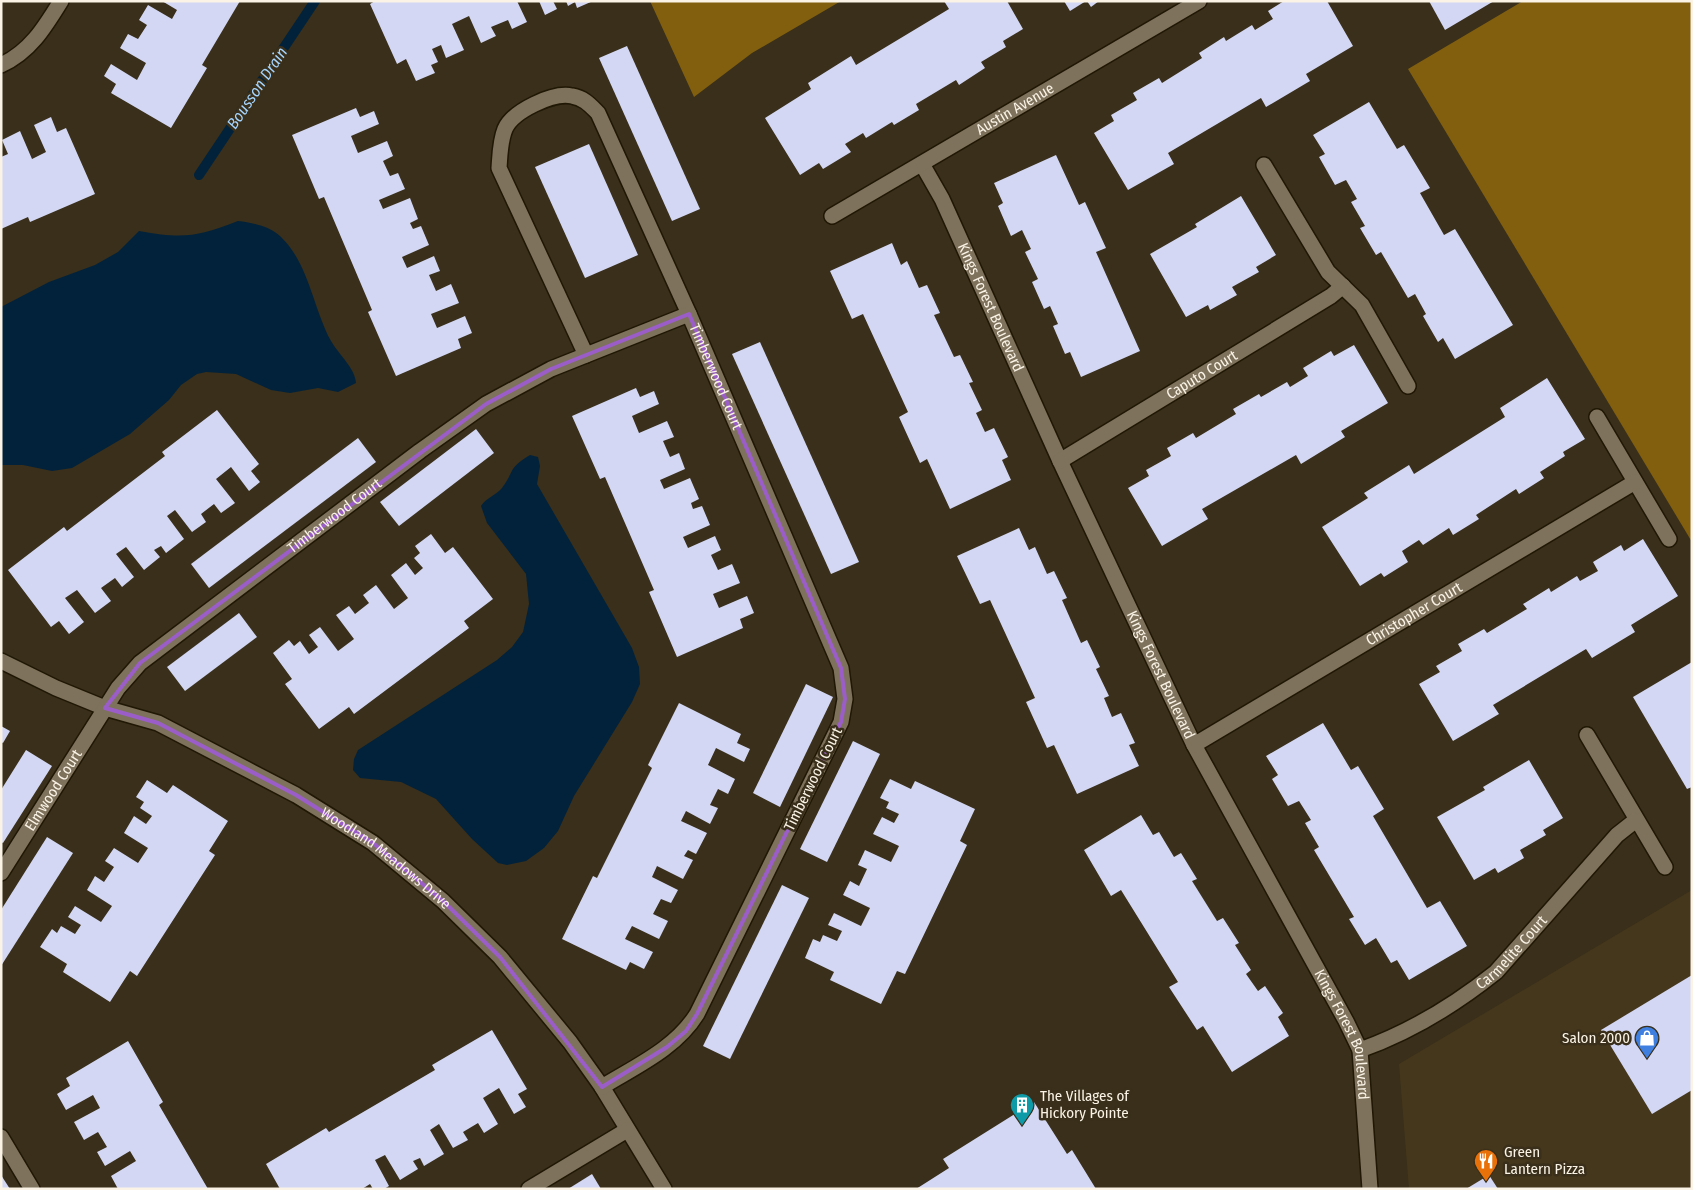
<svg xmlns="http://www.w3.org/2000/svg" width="1693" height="1190" font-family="'Fira Sans Condensed',sans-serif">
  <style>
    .built { fill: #45371c }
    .forest { fill: #815f0e }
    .water { fill: #02223b }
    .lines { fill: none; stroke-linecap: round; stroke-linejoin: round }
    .stream { stroke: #02223b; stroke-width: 10 }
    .building { fill: #d3d7f4 }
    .minor-casing { stroke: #201704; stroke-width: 18 }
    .minor { stroke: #7e725c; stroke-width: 15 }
    .marked { fill: none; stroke: #9b5ec9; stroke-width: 4; stroke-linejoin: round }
    .labels { text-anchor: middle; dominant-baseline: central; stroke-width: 5; stroke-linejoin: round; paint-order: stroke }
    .street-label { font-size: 15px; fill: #faf3e6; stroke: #392f1a }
    .poi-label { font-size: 15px; fill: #faf3e6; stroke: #392f1a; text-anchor: start }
    .water-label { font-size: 16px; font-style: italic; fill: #a5d5ff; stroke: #392f1a }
  </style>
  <rect width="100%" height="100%" fill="#392f1a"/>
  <path class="built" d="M 1692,890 L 1692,1189 L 1409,1189 L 1399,1064 Z"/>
  <g class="forest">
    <path d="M 650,1 L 841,1 L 752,53 L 694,97 Z"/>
    <path d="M 1523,1 L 1692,1 L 1692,542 L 1408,69 Z"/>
  </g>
  <g class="water">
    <path d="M 238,221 C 253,223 270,226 281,237 C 309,264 313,308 331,341 C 339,355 355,368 356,383 L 338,392 L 318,388 L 290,393 L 271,390 L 236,374 L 206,372 L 197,374 L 181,385 L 169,400 L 130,434 L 72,468 L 52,471 L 23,465 L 1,465 L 1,307 L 49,282 L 95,265 L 118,252 L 139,231 C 183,239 197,237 238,221 Z"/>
    <path d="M 530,455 L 538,457 L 540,466 L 537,484 L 632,648 L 639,667 L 640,684 L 632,702 L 574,796 L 558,831 L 544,848 L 526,861 L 507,865 L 498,863 L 472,839 L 436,799 L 401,782 L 360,778 L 353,770 L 354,759 L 358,750 L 497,660 L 512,647 L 523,632 L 529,604 L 526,574 L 487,523 L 481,506 C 486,498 496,495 502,488 C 515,471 507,469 530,455 Z"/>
  </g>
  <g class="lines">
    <path class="stream" d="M 199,175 L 315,1"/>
  </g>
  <g class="building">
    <path d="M 162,1 L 240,1 L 202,65 L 207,68 L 171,128 L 111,93 L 116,84 L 104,76 L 111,64 L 137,80 L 146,63 L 120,48 L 128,34 L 138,39 L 147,25 L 139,20 L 148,5 L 172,19 L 177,10 Z"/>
    <path d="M 375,1 L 517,1 L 527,22 L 512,29 L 508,20 L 491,27 L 496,36 L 481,43 L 469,16 L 452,24 L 464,50 L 446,58 L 441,45 L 432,49 L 438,62 L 431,65 L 435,73 L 416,81 L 406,59 L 397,64 L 370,4 Z"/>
    <path d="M 539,1 L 553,1 L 557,9 L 545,15 Z"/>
    <path d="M 566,1 L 593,1 L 577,8 L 575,2 L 568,6 Z"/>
    <path d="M 944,1 L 1007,1 L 1023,29 L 1003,41 L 1006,47 L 981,62 L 985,68 L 959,85 L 956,80 L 916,104 L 919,110 L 894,125 L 892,122 L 866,138 L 863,133 L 845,144 L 851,152 L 823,169 L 819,163 L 800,175 L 765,118 L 811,89 L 808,83 L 851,56 L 856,65 L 949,9 Z"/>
    <path d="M 1064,1 L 1086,1 L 1070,11 Z"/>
    <path d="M 1087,1 L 1099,1 L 1091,7 Z"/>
    <path d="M 1284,1 L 1327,1 L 1353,46 L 1306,74 L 1310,81 L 1266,107 L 1261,98 L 1168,153 L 1174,164 L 1128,190 L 1094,133 L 1114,121 L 1111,115 L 1137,100 L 1133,93 L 1159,78 L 1162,83 L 1202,58 L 1199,53 L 1224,37 L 1226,41 L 1252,25 L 1255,30 L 1273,19 L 1268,11 Z"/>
    <path d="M 1429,1 L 1494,1 L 1445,30 Z"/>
    <path d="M 627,46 L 700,209 L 672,221 L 599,58 Z"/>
    <path d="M 1369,102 L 1397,149 L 1404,145 L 1430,188 L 1420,193 L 1444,235 L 1455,229 L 1513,325 L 1455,359 L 1443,338 L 1438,342 L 1423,316 L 1426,314 L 1415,294 L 1408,298 L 1381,252 L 1376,255 L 1360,228 L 1365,226 L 1351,202 L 1357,199 L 1346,180 L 1335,185 L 1319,157 L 1325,154 L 1313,135 Z"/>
    <path d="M 356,108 L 360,117 L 374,111 L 379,124 L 351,136 L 358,153 L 387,141 L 393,156 L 383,161 L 390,176 L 398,173 L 405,189 L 379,200 L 383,209 L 410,198 L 418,219 L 410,223 L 413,229 L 421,226 L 429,245 L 402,257 L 407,268 L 434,256 L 440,271 L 429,275 L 436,291 L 451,284 L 459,303 L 431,314 L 437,328 L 465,316 L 472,333 L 458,339 L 461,348 L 396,376 L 368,312 L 372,310 L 324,197 L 319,199 L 292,135 Z"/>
    <path d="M 51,117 L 57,132 L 66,128 L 95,194 L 30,222 L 28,217 L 1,229 L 1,157 L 8,154 L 2,140 L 20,131 L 32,159 L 46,152 L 34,125 Z"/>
    <path d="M 589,144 L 638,255 L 585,278 L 535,167 Z"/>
    <path d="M 1056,155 L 1079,205 L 1085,202 L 1106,248 L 1096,252 L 1140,351 L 1081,377 L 1070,352 L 1065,354 L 1053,326 L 1058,324 L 1050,306 L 1044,309 L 1032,282 L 1038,279 L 1025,252 L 1031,249 L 1022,230 L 1011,236 L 998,206 L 1003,203 L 994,183 Z"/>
    <path d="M 1241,196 L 1276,255 L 1256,267 L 1259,272 L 1232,287 L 1237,295 L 1210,310 L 1208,305 L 1186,317 L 1150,254 L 1197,227 L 1195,224 Z"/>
    <path d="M 892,243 L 901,265 L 907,261 L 919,288 L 927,285 L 940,313 L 934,315 L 946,340 L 954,357 L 960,355 L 973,382 L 969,383 L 982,410 L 976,413 L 985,432 L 994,428 L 1008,457 L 1002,460 L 1011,480 L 950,509 L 927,459 L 920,463 L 899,417 L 908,412 L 863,314 L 852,319 L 830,271 Z"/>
    <path d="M 760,342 L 859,562 L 831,574 L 732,354 Z"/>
    <path d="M 1354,345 L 1388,403 L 1341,431 L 1345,437 L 1301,464 L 1296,455 L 1202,509 L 1208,519 L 1162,546 L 1128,488 L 1149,476 L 1146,470 L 1171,456 L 1167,448 L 1193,433 L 1196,438 L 1236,414 L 1233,409 L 1259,394 L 1261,397 L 1287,382 L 1290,387 L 1308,376 L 1303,368 L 1331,351 L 1334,356 Z"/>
    <path d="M 1547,378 L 1585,439 L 1563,452 L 1565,456 L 1540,472 L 1544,478 L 1519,494 L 1516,489 L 1476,515 L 1479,519 L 1453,535 L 1449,528 L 1423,545 L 1419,540 L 1402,551 L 1408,562 L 1384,577 L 1381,573 L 1360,586 L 1322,527 L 1368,498 L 1364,493 L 1409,465 L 1414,474 L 1505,417 L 1500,408 Z"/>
    <path d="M 636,388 L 640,397 L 654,391 L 659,404 L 632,416 L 639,433 L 667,421 L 674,437 L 663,441 L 670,457 L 679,453 L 685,469 L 660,480 L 664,489 L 690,478 L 699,499 L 691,503 L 693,509 L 702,506 L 710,525 L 683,537 L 688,548 L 715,536 L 721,550 L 711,555 L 718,570 L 732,564 L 740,583 L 713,594 L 719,608 L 747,596 L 754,613 L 740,619 L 743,628 L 677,657 L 649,592 L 654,590 L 605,477 L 600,479 L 572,416 Z"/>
    <path d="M 217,410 L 259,464 L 251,471 L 260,482 L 249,491 L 231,467 L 216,479 L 235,503 L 221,513 L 214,504 L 201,514 L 206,522 L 192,532 L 175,510 L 167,516 L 184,539 L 166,553 L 161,546 L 154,550 L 160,557 L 144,570 L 126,547 L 116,554 L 134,577 L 122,587 L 115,578 L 101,588 L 111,601 L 95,613 L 77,590 L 65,598 L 84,622 L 69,634 L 59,621 L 51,627 L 8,570 L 64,527 L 67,531 L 165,456 L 162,452 Z"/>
    <path d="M 476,429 L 494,453 L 399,526 L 380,502 Z"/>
    <path d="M 358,438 L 376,462 L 209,588 L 191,564 Z"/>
    <path d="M 1019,528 L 1029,550 L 1035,547 L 1047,574 L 1054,571 L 1067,598 L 1062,600 L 1081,643 L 1087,640 L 1100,667 L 1096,669 L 1109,696 L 1104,698 L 1112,717 L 1121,713 L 1135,743 L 1129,745 L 1139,766 L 1077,794 L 1054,745 L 1047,748 L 1026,702 L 1035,698 L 990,600 L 980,604 L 957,556 Z"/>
    <path d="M 431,534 L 445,553 L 453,547 L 493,599 L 464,621 L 469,628 L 354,714 L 349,707 L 319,729 L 285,684 L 292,679 L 273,653 L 289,640 L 294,646 L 300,641 L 309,654 L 318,647 L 309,635 L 320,627 L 338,651 L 354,639 L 336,615 L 349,606 L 355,614 L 369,603 L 363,595 L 376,585 L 394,609 L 408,598 L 391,575 L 406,563 L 415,575 L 423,568 L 414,558 L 420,553 L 415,546 Z"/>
    <path d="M 1643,539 L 1678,596 L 1631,625 L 1635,632 L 1592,658 L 1586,649 L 1493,705 L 1499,714 L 1453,741 L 1419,684 L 1440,672 L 1436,666 L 1462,651 L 1458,644 L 1484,629 L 1487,633 L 1527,609 L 1523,604 L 1549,588 L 1551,592 L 1577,576 L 1580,581 L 1598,571 L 1593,562 L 1621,545 L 1624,551 Z"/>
    <path d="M 239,613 L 257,637 L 185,691 L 167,667 Z"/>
    <path d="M 1692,662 L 1692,787 L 1687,789 L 1633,697 Z"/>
    <path d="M 806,684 L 833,697 L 780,807 L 753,793 Z"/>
    <path d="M 679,703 L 741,734 L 737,743 L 750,749 L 744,762 L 716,748 L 708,765 L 735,779 L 728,794 L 718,789 L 710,805 L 718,808 L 710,824 L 686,811 L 681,821 L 707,833 L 696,854 L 688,850 L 684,856 L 693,860 L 683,879 L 657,866 L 652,877 L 678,890 L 671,903 L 661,899 L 653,914 L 668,921 L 659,939 L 632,926 L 625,939 L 653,952 L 644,969 L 630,962 L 626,970 L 562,939 L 593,876 L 597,878 L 652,768 L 648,765 Z"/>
    <path d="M 1323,723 L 1351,770 L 1358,766 L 1384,809 L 1373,816 L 1427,908 L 1440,901 L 1467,946 L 1409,980 L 1397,960 L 1391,963 L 1376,938 L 1365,945 L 1349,919 L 1354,917 L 1314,850 L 1319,847 L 1305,823 L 1311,820 L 1299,801 L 1288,806 L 1272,779 L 1278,775 L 1266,756 Z"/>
    <path d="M 1,726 L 10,731 L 3,743 L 1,742 Z"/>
    <path d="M 853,741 L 880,754 L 827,862 L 800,849 Z"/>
    <path d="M 26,750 L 52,766 L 3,843 L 1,842 L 1,790 Z"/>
    <path d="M 1529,760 L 1563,818 L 1543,830 L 1546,835 L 1520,850 L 1524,858 L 1498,873 L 1495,868 L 1474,880 L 1437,817 L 1485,790 L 1483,787 Z"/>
    <path d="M 890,779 L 911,789 L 915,781 L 975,809 L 960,841 L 967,845 L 905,974 L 897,971 L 881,1004 L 830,980 L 834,972 L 805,958 L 813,939 L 820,942 L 823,935 L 837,941 L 842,931 L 828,925 L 834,913 L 861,926 L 870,908 L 843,895 L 850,881 L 859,886 L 867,869 L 858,865 L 865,850 L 891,862 L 899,846 L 873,834 L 882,817 L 894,823 L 899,814 L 886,808 L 889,802 L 880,798 Z"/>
    <path d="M 147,780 L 167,793 L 173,785 L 228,821 L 209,851 L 215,855 L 137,976 L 130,971 L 110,1002 L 63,972 L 67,964 L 40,947 L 52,929 L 57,933 L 61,926 L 75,934 L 81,925 L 68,917 L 75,906 L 101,922 L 112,906 L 87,890 L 95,876 L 104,882 L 114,867 L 105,861 L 114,848 L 138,863 L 148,848 L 124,833 L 134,816 L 146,824 L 152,816 L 140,808 L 144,802 L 136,797 Z"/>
    <path d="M 1141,815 L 1153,835 L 1159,832 L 1174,857 L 1181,853 L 1197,879 L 1192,881 L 1217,921 L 1223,918 L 1239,943 L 1235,945 L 1251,970 L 1246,974 L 1258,991 L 1265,986 L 1283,1013 L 1278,1017 L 1289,1036 L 1232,1072 L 1203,1026 L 1197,1030 L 1169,987 L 1178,982 L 1121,890 L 1111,896 L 1084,850 Z"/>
    <path d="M 47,837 L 73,853 L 1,966 L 1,910 Z"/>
    <path d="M 782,885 L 809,898 L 730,1059 L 703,1046 Z"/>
    <path d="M 1692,975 L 1692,1090 L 1652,1114 L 1601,1030 Z"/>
    <path d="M 492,1030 L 527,1089 L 518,1094 L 526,1107 L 514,1114 L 499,1088 L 483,1098 L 498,1124 L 484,1133 L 478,1123 L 463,1132 L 468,1140 L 453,1148 L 439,1124 L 430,1130 L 444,1154 L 424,1166 L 420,1158 L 413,1161 L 418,1169 L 400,1180 L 385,1155 L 375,1160 L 389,1186 L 384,1189 L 373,1189 L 370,1184 L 362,1189 L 280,1189 L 266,1164 L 326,1128 L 329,1132 L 435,1070 L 432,1065 Z"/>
    <path d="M 128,1041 L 163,1102 L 159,1105 L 208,1189 L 118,1189 L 111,1176 L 136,1161 L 130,1151 L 105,1166 L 97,1152 L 107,1147 L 98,1132 L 84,1140 L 74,1122 L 100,1108 L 93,1095 L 66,1110 L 57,1094 L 70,1086 L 66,1078 Z"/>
    <path d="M 1034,1102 L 1067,1154 L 1072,1150 L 1096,1189 L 916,1189 L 949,1168 L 943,1159 Z"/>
    <path d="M 592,1174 L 601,1189 L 568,1189 Z"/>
    <path d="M 1,1175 L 10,1189 L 1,1189 Z"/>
    <path d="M 1489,1175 L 1498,1189 L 1466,1189 Z"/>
  </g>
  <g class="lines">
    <g class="minor-casing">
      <g id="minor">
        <path d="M 1,65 C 30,52 45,27 61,1"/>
        <path id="s1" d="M 922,164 L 942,199 L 1060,461 L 1194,745 L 1346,1021 L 1360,1050 L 1370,1189"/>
        <path d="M 1264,165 L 1328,272 L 1362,305 L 1408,386"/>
        <path id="s2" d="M 832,216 L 1199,1"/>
        <path d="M 586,355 L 499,168 C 500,155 500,141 505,129 C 513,111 553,92 572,96 C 584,98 590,105 598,113 L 689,314"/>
        <path d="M 1597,417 L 1669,539"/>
        <path id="s3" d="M 1060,461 L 1331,296 L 1343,286"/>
        <path id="s4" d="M 1,661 L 56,688 L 105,708 L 158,723 L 296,795 L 373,843 L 443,901 L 500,957 L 570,1042 L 602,1087 L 664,1189"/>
        <path d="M 1587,735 L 1665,867"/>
        <path id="s5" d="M 1194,745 L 1635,482"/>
        <path id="s6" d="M 1,873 L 118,688 L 140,663 L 420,451 L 486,404 L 551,369 L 689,314 L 841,668 L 845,699 L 841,722 L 697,1014 C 675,1049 636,1066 602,1087"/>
        <path id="s7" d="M 1360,1050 C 1408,1033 1456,1004 1496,972 L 1617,835 L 1636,820"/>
        <path d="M 1,1137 L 32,1189"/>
        <path d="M 529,1189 L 627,1130"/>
      </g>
    </g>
    <use href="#minor" class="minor"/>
  </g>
  <path class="marked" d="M 689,314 L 841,668 L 845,699 L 841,722 L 697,1014 L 686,1031 L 667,1047 L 602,1087 L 500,957 L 443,901 L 373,843 L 296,795 L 158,723 L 105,708 L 140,663 L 486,404 L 551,369 Z"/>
  <defs>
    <g id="shop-pin" transform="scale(1.25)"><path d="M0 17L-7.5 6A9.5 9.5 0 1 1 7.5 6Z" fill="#3f7fe0" stroke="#392f1a"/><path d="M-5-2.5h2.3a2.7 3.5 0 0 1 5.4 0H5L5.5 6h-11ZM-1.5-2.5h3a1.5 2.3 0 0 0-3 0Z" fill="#fff"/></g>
    <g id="building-pin" transform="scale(1.25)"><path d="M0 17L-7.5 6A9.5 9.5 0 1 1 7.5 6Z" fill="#0f9aa8" stroke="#392f1a"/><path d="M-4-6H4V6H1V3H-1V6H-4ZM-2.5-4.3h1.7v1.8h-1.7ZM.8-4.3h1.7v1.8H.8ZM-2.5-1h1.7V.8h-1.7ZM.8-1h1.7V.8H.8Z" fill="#fff"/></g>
    <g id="restaurant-pin" transform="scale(1.25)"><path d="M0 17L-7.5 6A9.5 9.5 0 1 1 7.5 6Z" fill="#e8710a" stroke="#392f1a"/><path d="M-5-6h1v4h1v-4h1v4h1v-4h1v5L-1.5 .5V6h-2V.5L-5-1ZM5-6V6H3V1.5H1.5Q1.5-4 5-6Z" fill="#fff"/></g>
  </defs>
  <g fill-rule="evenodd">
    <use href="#shop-pin" x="1647" y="1038"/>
    <use href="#building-pin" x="1022" y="1105"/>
    <use href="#restaurant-pin" x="1486" y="1161"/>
  </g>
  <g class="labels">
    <g class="street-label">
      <text stroke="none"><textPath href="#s2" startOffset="212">Austin Avenue</textPath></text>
      <text stroke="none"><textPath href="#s1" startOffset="159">Kings Forest Boulevard</textPath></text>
      <text stroke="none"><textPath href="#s3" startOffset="166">Caputo Court</textPath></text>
      <text stroke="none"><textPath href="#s6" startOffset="975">Timberwood Court</textPath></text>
      <text stroke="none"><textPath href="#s6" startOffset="496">Timberwood Court</textPath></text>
      <text stroke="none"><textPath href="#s5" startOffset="256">Christopher Court</textPath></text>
      <text stroke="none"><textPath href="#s1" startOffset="564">Kings Forest Boulevard</textPath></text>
      <text transform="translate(813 779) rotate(-64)">Timberwood Court</text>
      <text stroke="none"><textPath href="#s6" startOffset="98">Elmwood Court</textPath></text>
      <text stroke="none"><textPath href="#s4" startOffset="435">Woodland Meadows Drive</textPath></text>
      <text stroke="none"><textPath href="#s7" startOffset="182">Carmelite Court</textPath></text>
      <text stroke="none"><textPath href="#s1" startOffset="969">Kings Forest Boulevard</textPath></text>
    </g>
    <g class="poi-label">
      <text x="1630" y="1038" text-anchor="end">Salon 2000</text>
      <text x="1040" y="1096">The Villages of<tspan x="1040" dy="17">Hickory Pointe</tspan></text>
      <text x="1504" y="1152">Green<tspan x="1504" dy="17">Lantern Pizza</tspan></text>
    </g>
    <g class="water-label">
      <text transform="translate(257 88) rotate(-56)">Bousson Drain</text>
    </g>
  </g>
  <rect width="1693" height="1190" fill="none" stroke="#faf3e6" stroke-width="5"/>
</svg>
